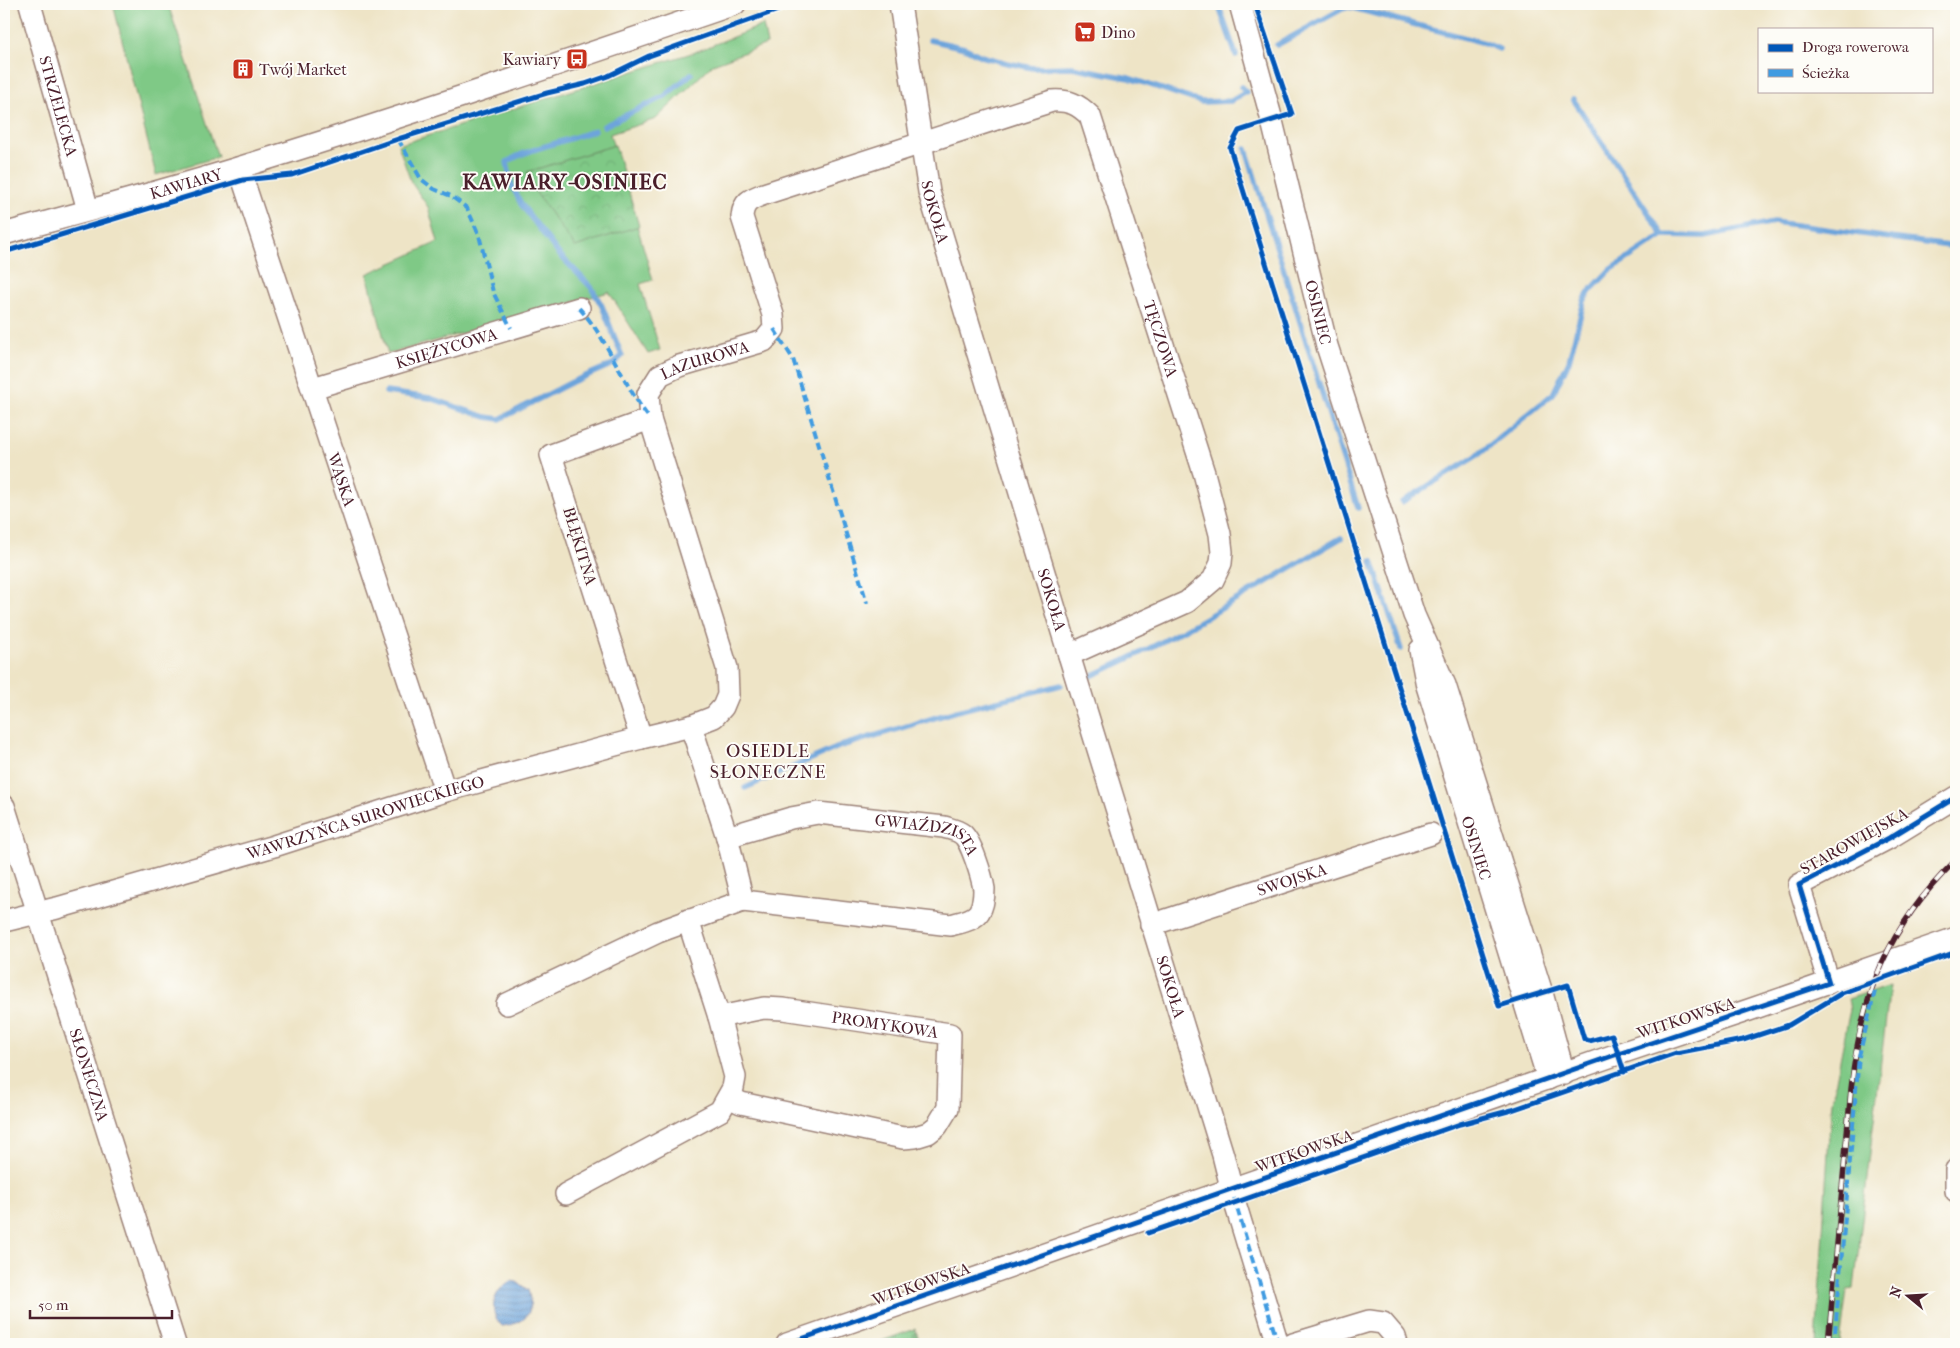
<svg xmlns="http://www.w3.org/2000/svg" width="1960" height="1348" font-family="'IM FELL French Canon',serif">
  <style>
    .grass { fill: #7fc986; stroke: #647458 }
    .cemetery { fill: url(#cemetery-stones); stroke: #647458 }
    .park { fill: url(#park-crowns); stroke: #647458 }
    .water { fill: url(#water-rules); stroke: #5c6283 }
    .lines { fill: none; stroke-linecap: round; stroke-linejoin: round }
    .stream { stroke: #6da4db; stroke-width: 5.5 }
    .minor-casing { stroke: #9c8278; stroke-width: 24 }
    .minor { stroke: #fff; stroke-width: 21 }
    .rail-casing { stroke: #4a1f2b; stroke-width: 5.5 }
    .rail { stroke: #fdfcf7; stroke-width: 4; stroke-dasharray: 11; stroke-linecap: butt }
    .quiet { stroke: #409be1; stroke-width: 4; stroke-dasharray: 8 4; stroke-linecap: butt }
    .cycleway-casing { stroke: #fdfcf7; stroke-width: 8 }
    .cycleway { stroke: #0057b8; stroke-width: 5 }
    .labels { text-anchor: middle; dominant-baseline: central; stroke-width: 4; stroke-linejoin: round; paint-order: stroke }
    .poi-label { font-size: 16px; fill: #4a1f2b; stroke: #fdfcf7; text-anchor: start }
    .street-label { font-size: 16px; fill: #4a1f2b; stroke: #fdfcf7 }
    .neighbourhood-label { font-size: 18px; letter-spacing: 1px; fill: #4a1f2b; stroke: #fdfcf7 }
    .district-label { font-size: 21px; font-weight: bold; letter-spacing: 1px; fill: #4a1f2b; stroke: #fdfcf7 }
  </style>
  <defs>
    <pattern id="cemetery-stones" width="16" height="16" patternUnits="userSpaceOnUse" patternTransform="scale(1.25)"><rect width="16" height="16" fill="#7fc986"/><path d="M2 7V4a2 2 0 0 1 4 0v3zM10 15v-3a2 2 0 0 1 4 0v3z" fill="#6fac74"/></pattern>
    <pattern id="park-crowns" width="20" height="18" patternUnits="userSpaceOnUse" patternTransform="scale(1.25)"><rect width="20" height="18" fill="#7fc986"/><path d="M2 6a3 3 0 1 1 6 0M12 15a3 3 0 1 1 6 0" fill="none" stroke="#6fac74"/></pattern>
    <pattern id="water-rules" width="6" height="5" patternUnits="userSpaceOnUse" patternTransform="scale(1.25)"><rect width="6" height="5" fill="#6da4db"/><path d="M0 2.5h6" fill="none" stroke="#5c85b2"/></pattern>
  </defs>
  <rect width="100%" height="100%" fill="#fdfcf7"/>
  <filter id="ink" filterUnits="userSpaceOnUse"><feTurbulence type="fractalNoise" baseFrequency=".02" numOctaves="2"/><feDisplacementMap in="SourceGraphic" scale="10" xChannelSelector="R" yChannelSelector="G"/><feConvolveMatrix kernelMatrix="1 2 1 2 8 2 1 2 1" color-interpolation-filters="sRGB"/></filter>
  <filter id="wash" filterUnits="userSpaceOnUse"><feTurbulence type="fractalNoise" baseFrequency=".0096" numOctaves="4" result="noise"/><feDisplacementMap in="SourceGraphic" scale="20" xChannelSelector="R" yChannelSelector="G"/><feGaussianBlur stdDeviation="1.12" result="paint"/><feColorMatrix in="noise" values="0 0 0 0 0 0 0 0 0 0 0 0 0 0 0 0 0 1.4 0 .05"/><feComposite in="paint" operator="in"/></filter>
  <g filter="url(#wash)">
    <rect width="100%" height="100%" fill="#eee4c6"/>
    <g class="grass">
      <path d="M 113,4 L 168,4 L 218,157 L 156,175 Z"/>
      <path d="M 763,25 L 767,44 L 713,64 L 656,119 L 610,134 L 653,280 L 640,284 L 660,350 L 648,354 L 609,292 L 388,354 L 367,274 L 438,242 L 428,207 L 411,182 L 398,145 L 695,52 Z"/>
      <path d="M 1890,985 L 1854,1288 L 1847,1289 L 1840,1344 L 1816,1344 L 1829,1135 L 1832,1101 L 1850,1009 L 1848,999 Z"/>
    </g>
    <path class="cemetery" d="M 915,1329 L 921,1344 L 873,1344 Z"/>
    <path class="park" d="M 615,145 L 639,226 L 575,247 L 532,187 L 527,172 Z"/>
    <path class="water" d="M 511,1281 L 517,1282 L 528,1290 C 535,1313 526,1324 502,1326 C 487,1312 493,1290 511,1281 Z"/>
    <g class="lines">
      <g class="stream">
        <path d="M 1218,4 L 1236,55"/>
        <path d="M 930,40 L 965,48 L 981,56 L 1007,63 L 1033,68 L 1072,67 L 1129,78 L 1201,102 L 1231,101 L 1246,92 L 1241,87"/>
        <path d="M 1277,45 L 1342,9 L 1349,7 L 1485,43 L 1499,49"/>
        <path d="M 1573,99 L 1663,235 L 1705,236 L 1774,222 L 1956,247"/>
        <path d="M 604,126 L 665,96 L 691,74"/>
        <path d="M 1246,149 L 1358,508"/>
        <path d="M 386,392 L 430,398 L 486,417 L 500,419 L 572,382 L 613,364 L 622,356 L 602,306 L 591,287 L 558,253 L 521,204 L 511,183 L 507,162 C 530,147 567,142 595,130"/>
        <path d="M 1402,502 L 1478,455 L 1553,394 L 1569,361 L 1584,301 L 1590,291 L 1609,271 L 1663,235"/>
        <path d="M 1372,561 L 1401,649"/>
        <path d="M 1091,676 C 1179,638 1258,586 1341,538"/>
        <path d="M 745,788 L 841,746 L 957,711 L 1061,685"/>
      </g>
    </g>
  </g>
  <g filter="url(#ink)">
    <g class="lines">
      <g class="minor-casing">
        <g id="minor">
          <path id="s1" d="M 30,4 L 88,210"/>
          <path id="s2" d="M 900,4 L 929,192 L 1069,655 L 1223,1155 L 1235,1203 L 1278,1344"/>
          <path id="s3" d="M 1240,4 L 1270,113 L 1327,346 L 1414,615 L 1445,685 L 1542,993 L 1564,1074"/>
          <path id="s4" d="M 239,168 L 445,791"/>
          <path id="s5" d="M 4,234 C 83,212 163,191 241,167 C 407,116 571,60 735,4"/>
          <path id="s6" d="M 313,388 L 579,308"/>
          <path id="s7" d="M 1420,650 L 1427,686 L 1548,1079"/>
          <path d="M 641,738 L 551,455 L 650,419"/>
          <path id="s8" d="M 4,806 L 175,1344"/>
          <path id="s9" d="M 727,837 L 791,818 L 818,813 L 944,827 C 950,829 957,830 962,834 C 971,840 982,877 984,889 C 984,895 983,906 979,912 C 974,920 961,922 951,925 L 743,901"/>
          <path id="s10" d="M 4,921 L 57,908 L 274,846 L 445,791 L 641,738 L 691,726 L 714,717 L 723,707 L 728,695 L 727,668 L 650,419 L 648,394 L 660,375 L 679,366 L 764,341 L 774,329 L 773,315 L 742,217 C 743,202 750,199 764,194 L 1052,101 C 1069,100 1078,104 1090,116 L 1204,473 L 1220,534 L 1222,552 L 1221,563 L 1213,580 L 1187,602 L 1069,655"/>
          <path id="s11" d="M 1151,925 L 1431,834"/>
          <path d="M 1829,983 L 1799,885 L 1889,838 L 1956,797"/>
          <path d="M 507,1004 L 658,932 L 743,901 L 727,837 L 691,726"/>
          <path id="s12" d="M 719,1017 L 764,1008 L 783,1009 L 950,1034 L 948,1108 L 937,1126 L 928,1133 L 915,1137 L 903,1138 L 741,1103 L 729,1097"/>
          <path d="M 1956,1170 L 1956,1191"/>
          <path d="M 566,1194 L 720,1111 L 733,1088 L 735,1077 L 719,1017 L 688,920"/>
          <path d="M 787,1344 L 1612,1056 L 1749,1010 L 1956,938"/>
          <path d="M 1293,1344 L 1369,1321 L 1383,1323 L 1395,1337 L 1397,1344"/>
        </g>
      </g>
      <use href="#minor" class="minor"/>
      <g class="rail-casing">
        <path id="rail" d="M 1828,1344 L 1851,1089 C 1861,994 1887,928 1956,860"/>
      </g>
      <use href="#rail" class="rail"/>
      <g class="quiet">
        <path d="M 398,139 L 421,179 L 434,189 L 451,196 L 467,208 L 479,235 L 493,292 L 511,328"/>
        <path d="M 579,308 C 609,340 623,385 650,419"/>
        <path d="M 774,329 L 793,359 L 867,603"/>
        <path d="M 1234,1198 L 1278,1344"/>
        <path d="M 1834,1344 L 1859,1056 L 1876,987"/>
      </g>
      <g class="cycleway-casing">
        <g id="cycleway">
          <path d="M 1255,4 L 1292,114 L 1239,131 L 1230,148 L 1499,1006 L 1568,985 L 1584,1039 L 1589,1041 L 1612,1035 L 1624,1072"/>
          <path d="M 4,252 L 243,180 L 292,175 L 398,139 L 547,93 L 585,84 L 608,76 L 649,56 L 795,4"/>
          <path d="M 1148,1233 L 1460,1124 L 1512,1110 L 1676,1053 L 1743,1040 L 1789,1025 L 1842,993 L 1956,952"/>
          <path d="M 787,1344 L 1612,1056 L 1829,983 L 1799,885 L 1889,838 L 1956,797"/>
        </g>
      </g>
      <use href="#cycleway" class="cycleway"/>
    </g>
  </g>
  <defs>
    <g id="supermarket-square" transform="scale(1.125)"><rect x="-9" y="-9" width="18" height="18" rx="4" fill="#c8321e" stroke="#fdfcf7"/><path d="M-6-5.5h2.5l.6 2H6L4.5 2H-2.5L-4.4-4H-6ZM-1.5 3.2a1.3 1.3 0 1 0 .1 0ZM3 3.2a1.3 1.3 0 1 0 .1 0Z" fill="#fff"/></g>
    <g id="bus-square" transform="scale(1.125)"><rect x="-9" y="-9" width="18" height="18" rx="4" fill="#c8321e" stroke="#fdfcf7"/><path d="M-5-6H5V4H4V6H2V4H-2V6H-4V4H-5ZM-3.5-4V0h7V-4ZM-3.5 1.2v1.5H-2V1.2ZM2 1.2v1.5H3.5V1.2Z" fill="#fff"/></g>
    <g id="building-square" transform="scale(1.125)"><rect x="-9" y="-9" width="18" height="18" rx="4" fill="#c8321e" stroke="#fdfcf7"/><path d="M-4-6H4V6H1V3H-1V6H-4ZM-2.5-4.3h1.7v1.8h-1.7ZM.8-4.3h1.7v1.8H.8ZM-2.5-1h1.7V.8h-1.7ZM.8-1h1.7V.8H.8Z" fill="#fff"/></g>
  </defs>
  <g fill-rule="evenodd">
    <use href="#supermarket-square" x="1085" y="32"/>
    <use href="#bus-square" x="577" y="59"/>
    <use href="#building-square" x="243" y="69"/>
  </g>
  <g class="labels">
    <g class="poi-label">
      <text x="1101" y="32">Dino</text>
      <text x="561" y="59" text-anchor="end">Kawiary</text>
      <text x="259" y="69">Twój Market</text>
    </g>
    <g class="street-label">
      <text stroke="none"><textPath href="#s1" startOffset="106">STRZELECKA</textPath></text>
      <text stroke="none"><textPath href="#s5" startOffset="189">KAWIARY</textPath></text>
      <text stroke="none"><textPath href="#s2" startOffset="211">SOKOŁA</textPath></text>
      <text stroke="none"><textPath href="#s3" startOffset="318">OSINIEC</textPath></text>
      <text stroke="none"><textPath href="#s10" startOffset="1956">TĘCZOWA</textPath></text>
      <text stroke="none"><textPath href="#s6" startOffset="139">KSIĘŻYCOWA</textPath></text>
      <text stroke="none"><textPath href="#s10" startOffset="1148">LAZUROWA</textPath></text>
      <text stroke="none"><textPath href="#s4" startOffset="328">WĄSKA</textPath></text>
      <text transform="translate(580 546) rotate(73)">BŁĘKITNA</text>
      <text stroke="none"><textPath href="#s2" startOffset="616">SOKOŁA</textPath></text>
      <text stroke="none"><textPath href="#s10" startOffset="376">WAWRZYŃCA SUROWIECKIEGO</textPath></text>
      <text stroke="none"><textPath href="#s9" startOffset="208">GWIAŹDZISTA</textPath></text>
      <text transform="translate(1854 841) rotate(-29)">STAROWIEJSKA</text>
      <text stroke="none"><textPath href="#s7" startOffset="206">OSINIEC</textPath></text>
      <text stroke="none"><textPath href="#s11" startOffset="148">SWOJSKA</textPath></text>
      <text stroke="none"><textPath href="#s2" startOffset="1021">SOKOŁA</textPath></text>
      <text transform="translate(1686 1018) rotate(-18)">WITKOWSKA</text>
      <text stroke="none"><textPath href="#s12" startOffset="168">PROMYKOWA</textPath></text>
      <text stroke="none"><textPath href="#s8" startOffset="282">SŁONECZNA</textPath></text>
      <text transform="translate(1304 1151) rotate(-19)">WITKOWSKA</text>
      <text transform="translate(921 1284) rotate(-19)">WITKOWSKA</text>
    </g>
    <g class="neighbourhood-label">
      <text x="768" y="751">OSIEDLE<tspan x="768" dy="21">SŁONECZNE</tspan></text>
    </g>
    <g class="district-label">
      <text x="565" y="182">KAWIARY-OSINIEC</text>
    </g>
  </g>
  <rect width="1960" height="1348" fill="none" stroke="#fdfcf7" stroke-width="20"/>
  <rect x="1758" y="28" width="175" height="65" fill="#fdfcf7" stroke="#b5a4a5"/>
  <rect x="1768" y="44" width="25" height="8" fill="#0057b8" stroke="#b5a4a5"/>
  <text x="1802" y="52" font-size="15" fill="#4a1f2b">Droga rowerowa</text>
  <rect x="1768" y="69" width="25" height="8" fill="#409be1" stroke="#b5a4a5"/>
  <text x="1802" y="78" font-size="15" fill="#4a1f2b">Ścieżka</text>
  <g transform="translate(1908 1296) rotate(288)" stroke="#fdfcf7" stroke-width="4" paint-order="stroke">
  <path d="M0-4L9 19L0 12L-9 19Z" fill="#4a1f2b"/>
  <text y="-8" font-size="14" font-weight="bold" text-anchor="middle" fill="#4a1f2b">N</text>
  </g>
  <path d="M30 1310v8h142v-8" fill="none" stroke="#4a1f2b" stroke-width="2.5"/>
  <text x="38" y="1310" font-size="15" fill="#4a1f2b" stroke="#fdfcf7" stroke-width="4" paint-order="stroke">50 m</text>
</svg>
